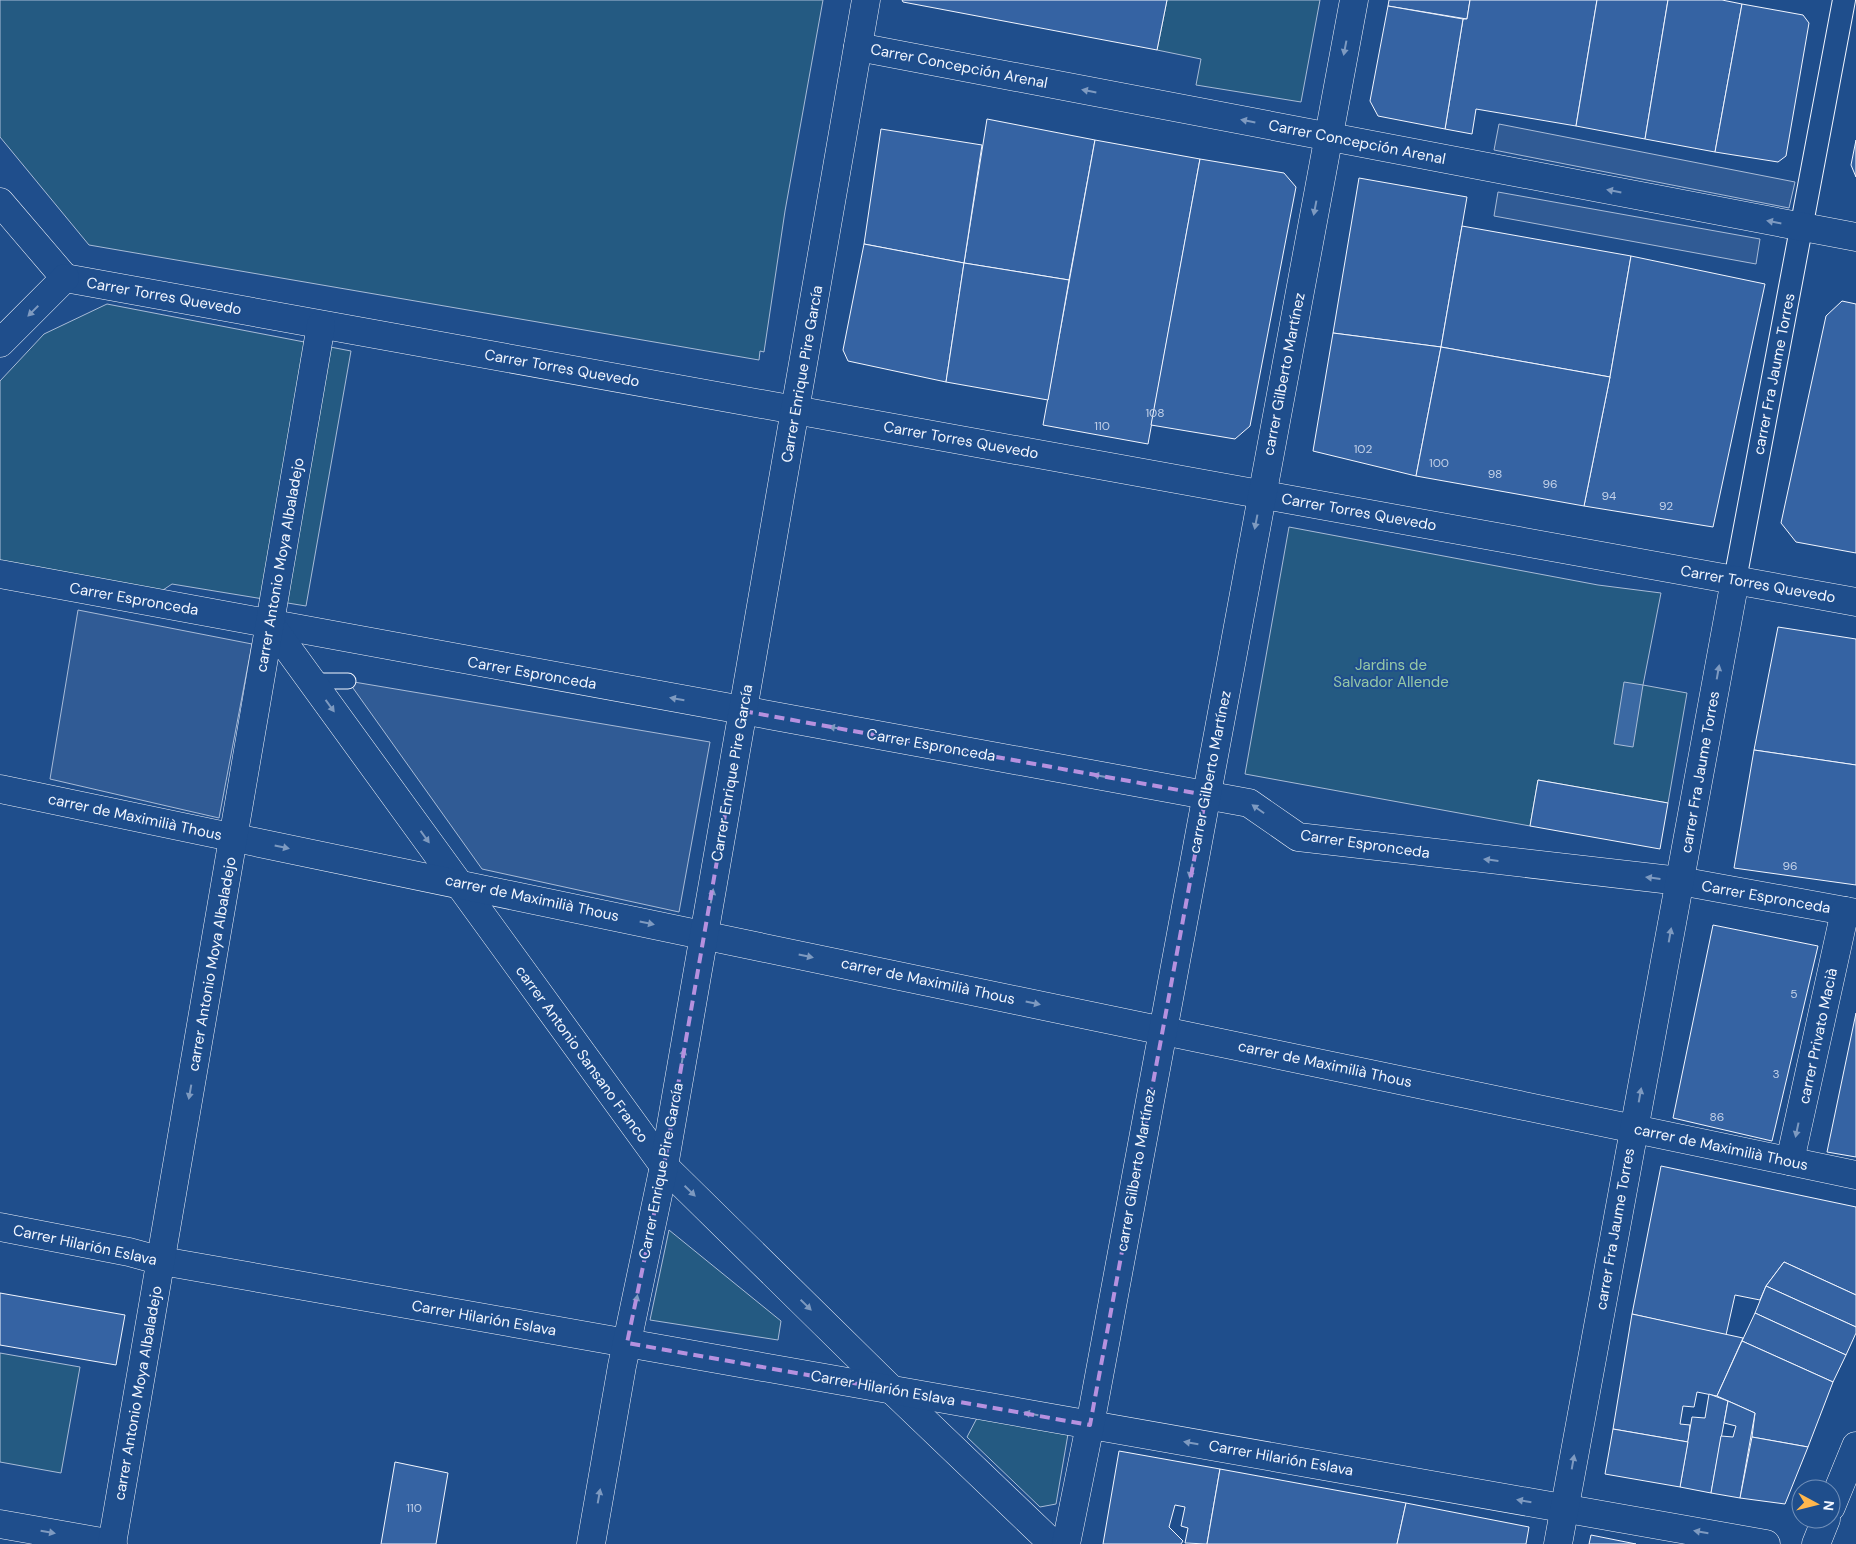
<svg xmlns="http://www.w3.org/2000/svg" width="1856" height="1544" font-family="'DM Sans',sans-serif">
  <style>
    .green { fill: #245a82; stroke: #a8bbd7 }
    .parking { fill: #305b95; stroke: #a8bbd7 }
    .water { fill: #3b69a3; stroke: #a8bbd7 }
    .building { fill: #3563a3; stroke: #f2f6ff }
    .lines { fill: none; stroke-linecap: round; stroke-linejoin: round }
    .service-casing { stroke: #f2f6ff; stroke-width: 17 }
    .pedestrian-casing { stroke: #f2f6ff; stroke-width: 24 }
    .minor-casing { stroke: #f2f6ff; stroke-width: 29 }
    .secondary-casing { stroke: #f2f6ff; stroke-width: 29 }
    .service { stroke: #1f4e8c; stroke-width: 15 }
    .pedestrian { stroke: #1f4e8c; stroke-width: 22 }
    .minor { stroke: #1f4e8c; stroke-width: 28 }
    .secondary { stroke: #1f4e8c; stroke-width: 28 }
    .oneway { fill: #7e9ac0 }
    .marked { fill: none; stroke: #b691df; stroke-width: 4; stroke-dasharray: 10 6; stroke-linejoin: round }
    .labels { text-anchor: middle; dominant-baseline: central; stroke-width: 4; stroke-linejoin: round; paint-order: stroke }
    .number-label { font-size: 12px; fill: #c3d1e8 }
    .street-label { font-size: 15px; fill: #f2f6ff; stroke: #1f4e8c }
    .park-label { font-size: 15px; fill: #97c8a6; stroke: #1f4e8c }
  </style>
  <rect width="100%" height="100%" fill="#1f4e8c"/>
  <g class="green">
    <path d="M 0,0 L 823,0 L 785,211 L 764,352 L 760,351 L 759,360 L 89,245 L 0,137 Z"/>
    <path d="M 1167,0 L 1320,0 L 1301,102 L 1196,85 L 1201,59 L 1157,50 Z"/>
    <path d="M 107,304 L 351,351 L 306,606 L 172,584 L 157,594 L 0,564 L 0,381 L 44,334 Z"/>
    <path d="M 1289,527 L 1598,585 L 1661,593 L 1643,685 L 1687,693 L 1668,803 L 1538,780 L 1530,826 L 1245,774 Z"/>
    <path d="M 669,1230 L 781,1321 L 778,1340 L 650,1320 Z"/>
    <path d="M 0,1353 L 80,1367 L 61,1473 L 0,1462 Z"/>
    <path d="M 977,1418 L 1068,1434 L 1056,1504 L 1040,1507 L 967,1437 Z"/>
  </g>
  <g class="parking">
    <path d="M 1499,124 L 1795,182 L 1789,208 L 1494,150 Z"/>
    <path d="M 1498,192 L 1760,239 L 1756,264 L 1494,216 Z"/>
    <path d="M 78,610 L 252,644 L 219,818 L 50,779 Z"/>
    <path d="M 348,681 L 710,742 L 679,912 L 482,869 Z"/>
  </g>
  <path class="water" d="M 1624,682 L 1643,685 L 1633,747 L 1614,744 Z"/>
  <g class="building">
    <path d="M 902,0 L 1167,0 L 1157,50 L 903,2 Z"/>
    <path d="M 1389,0 L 1470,0 L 1467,19 L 1388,6 Z"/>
    <path d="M 1470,0 L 1597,0 L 1576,126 L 1476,109 L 1472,134 L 1445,129 L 1463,19 L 1467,19 Z"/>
    <path d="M 1597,0 L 1668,0 L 1645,139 L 1576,126 Z"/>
    <path d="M 1668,0 L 1722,0 L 1742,4 L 1715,152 L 1645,139 Z"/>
    <path d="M 1742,4 L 1803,15 L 1809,23 L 1786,156 L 1778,162 L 1715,152 Z"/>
    <path d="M 1388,6 L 1463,19 L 1445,129 L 1378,116 L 1370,101 Z"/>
    <path d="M 987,119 L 1095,140 L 1069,280 L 964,263 Z"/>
    <path d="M 881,129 L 982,145 L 964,263 L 864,244 Z"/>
    <path d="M 1095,140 L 1200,159 L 1148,444 L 1043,425 Z"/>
    <path d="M 1856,140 L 1856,177 L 1851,165 Z"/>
    <path d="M 1200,159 L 1284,173 L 1296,187 L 1250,426 L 1235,439 L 1151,425 Z"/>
    <path d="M 1359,178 L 1467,197 L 1441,347 L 1333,333 Z"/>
    <path d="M 1462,226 L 1631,256 L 1610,377 L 1441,347 Z"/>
    <path d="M 864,244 L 964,263 L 946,382 L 848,361 L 843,350 Z"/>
    <path d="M 1631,256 L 1765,284 L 1713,527 L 1584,506 L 1610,377 Z"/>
    <path d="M 964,263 L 1069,280 L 1048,400 L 946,382 Z"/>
    <path d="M 1842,301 L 1856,304 L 1856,553 L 1796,542 L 1781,523 L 1826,316 Z"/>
    <path d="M 1333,333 L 1441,347 L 1416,476 L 1313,451 Z"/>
    <path d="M 1441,347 L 1610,377 L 1584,506 L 1416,476 Z"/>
    <path d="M 1778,627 L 1856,639 L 1856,765 L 1754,750 Z"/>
    <path d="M 1754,750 L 1856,765 L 1856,885 L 1734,868 Z"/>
    <path d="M 1538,780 L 1668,803 L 1660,849 L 1530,826 Z"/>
    <path d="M 1713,925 L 1818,946 L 1772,1141 L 1673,1118 Z"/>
    <path d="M 1856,1013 L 1856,1157 L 1827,1152 Z"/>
    <path d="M 1661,1166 L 1856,1207 L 1856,1295 L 1784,1262 L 1766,1286 L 1760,1300 L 1735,1295 L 1726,1335 L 1632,1314 Z"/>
    <path d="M 1784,1262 L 1856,1295 L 1856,1327 L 1766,1286 Z"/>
    <path d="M 1766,1286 L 1856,1327 L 1856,1333 L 1846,1355 L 1755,1313 Z"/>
    <path d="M 0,1293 L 125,1315 L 116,1365 L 0,1345 Z"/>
    <path d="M 1755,1313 L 1846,1355 L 1833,1382 L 1742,1341 Z"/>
    <path d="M 1632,1314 L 1743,1338 L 1717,1396 L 1697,1392 L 1694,1407 L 1683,1406 L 1680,1424 L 1690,1425 L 1688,1442 L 1613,1429 Z"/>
    <path d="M 1742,1341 L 1833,1382 L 1808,1447 L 1752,1437 L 1755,1413 L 1717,1396 Z"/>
    <path d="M 1709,1394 L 1728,1401 L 1711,1493 L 1680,1487 L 1692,1417 L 1705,1418 Z"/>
    <path d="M 1728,1401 L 1755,1413 L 1740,1498 L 1711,1493 L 1721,1436 L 1733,1437 L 1736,1426 L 1724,1423 Z"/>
    <path d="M 1613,1429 L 1688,1442 L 1680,1487 L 1605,1474 Z"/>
    <path d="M 1752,1437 L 1808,1447 L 1785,1504 L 1740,1498 Z"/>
    <path d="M 1119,1451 L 1220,1469 L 1207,1544 L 1185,1543 L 1188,1528 L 1181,1526 L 1185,1507 L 1175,1505 L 1169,1527 L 1183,1541 L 1181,1544 L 1103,1544 Z"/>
    <path d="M 395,1462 L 448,1473 L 436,1544 L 381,1544 Z"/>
    <path d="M 1220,1469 L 1406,1503 L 1397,1544 L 1207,1544 Z"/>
    <path d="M 1406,1503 L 1529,1527 L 1526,1544 L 1397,1544 Z"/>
    <path d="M 1591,1535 L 1636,1544 L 1589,1544 Z"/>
  </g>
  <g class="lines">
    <g class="service-casing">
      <path id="service" d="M 312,681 L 348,681"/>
    </g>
    <g class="pedestrian-casing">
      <path id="pedestrian" d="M 1735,580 L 1844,0"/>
    </g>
    <g class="minor-casing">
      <g id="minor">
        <path d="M 858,47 L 1856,237"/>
        <path d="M 0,202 L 65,278"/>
        <path d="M 65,278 L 1856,602"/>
        <path d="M 0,343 L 65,278"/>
        <path d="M 0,574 L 1249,803 L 1298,837 L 1680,881 L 1856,913"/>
        <path d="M 270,624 L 664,1166 L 892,1390 L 1053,1544"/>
        <path d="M 0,789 L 1856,1175"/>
        <path d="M 1790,1161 L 1845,911"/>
        <path d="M 0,1227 L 129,1252 L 162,1261 L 1766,1544"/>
        <path d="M 0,1524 L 113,1544"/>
        <path d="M 112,1544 L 321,325"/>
        <path d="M 591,1544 L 622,1366 L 664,1166 L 866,0"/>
        <path d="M 1066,1544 L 1090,1425 L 1354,0"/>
        <path d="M 1558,1544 L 1735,580"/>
      </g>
    </g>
    <g class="secondary-casing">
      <g id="secondary">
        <path d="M 1831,1507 L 1856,1446"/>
        <path d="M 1816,1544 L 1826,1519"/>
      </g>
    </g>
    <use href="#service" class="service"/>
    <use href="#pedestrian" class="pedestrian"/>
    <use href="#minor" class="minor"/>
    <use href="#secondary" class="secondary"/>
  </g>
  <defs><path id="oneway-solid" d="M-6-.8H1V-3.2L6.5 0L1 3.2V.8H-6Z" transform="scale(1.25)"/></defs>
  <g class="oneway">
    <use href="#oneway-solid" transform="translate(1345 48) rotate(101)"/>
    <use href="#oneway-solid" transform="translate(1089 91) rotate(-169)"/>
    <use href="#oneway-solid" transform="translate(1248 121) rotate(-169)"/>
    <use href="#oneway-solid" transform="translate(1614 191) rotate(-169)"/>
    <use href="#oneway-solid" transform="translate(1315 208) rotate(101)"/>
    <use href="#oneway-solid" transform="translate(1774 222) rotate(-169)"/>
    <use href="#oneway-solid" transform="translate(33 311) rotate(135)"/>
    <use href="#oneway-solid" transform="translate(1256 522) rotate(101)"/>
    <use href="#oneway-solid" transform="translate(1718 672) rotate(-80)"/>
    <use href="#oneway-solid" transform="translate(677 699) rotate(-170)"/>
    <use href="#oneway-solid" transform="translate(330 706) rotate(54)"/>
    <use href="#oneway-solid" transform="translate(836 728) rotate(-170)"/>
    <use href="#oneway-solid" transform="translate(1100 776) rotate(-170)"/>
    <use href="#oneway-solid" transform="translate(1258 809) rotate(-145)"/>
    <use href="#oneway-solid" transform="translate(425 837) rotate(54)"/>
    <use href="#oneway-solid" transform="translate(282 847) rotate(12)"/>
    <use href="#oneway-solid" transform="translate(1491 860) rotate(-173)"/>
    <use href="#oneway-solid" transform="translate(1191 871) rotate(101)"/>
    <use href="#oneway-solid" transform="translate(1653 878) rotate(-173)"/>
    <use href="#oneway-solid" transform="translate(712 896) rotate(-80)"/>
    <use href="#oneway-solid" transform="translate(647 923) rotate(12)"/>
    <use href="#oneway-solid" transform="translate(1670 935) rotate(-80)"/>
    <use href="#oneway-solid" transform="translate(806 956) rotate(12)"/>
    <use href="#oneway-solid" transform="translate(1033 1003) rotate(12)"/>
    <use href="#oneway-solid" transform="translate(683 1056) rotate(-80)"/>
    <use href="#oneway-solid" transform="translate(190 1092) rotate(100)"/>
    <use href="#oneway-solid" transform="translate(1640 1095) rotate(-80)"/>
    <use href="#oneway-solid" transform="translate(1797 1130) rotate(102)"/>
    <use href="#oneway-solid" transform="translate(690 1191) rotate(44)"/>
    <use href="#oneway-solid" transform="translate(636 1302) rotate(-78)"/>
    <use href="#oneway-solid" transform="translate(806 1305) rotate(44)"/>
    <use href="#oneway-solid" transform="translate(1031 1414) rotate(-170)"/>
    <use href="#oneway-solid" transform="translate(1191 1443) rotate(-170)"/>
    <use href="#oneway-solid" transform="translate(1573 1462) rotate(-80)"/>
    <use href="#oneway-solid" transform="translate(599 1496) rotate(-80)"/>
    <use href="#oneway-solid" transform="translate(1524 1501) rotate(-170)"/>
    <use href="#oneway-solid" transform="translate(48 1532) rotate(10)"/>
    <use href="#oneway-solid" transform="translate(1701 1532) rotate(-170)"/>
  </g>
  <path class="marked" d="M 743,711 L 1206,795 L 1090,1425 L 627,1343 L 664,1166 Z"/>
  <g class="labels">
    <g class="number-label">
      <text x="1155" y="413">108</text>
      <text x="1102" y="426">110</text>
      <text x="1363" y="449">102</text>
      <text x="1439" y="463">100</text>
      <text x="1495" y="474">98</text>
      <text x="1550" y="484">96</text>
      <text x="1609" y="496">94</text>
      <text x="1666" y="506">92</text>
      <text x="1790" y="866">96</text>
      <text x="1794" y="994">5</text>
      <text x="1776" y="1074">3</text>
      <text x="1717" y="1117">86</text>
      <text x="414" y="1508">110</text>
    </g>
    <g class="street-label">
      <text transform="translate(959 66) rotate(11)">Carrer Concepción Arenal</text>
      <text transform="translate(1357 142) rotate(11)">Carrer Concepción Arenal</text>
      <text transform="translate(164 296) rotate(10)">Carrer Torres Quevedo</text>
      <text transform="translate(562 368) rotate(10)">Carrer Torres Quevedo</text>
      <text transform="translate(802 374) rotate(-80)">Carrer Enrique Pire García</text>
      <text transform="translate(1284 374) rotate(-79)">carrer Gilberto Martínez</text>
      <text transform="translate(1774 374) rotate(-79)">carrer Fra Jaume Torres</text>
      <text transform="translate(961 440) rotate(10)">Carrer Torres Quevedo</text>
      <text transform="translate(1359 512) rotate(10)">Carrer Torres Quevedo</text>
      <text transform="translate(280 565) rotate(-80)">carrer Antonio Moya Albaladejo</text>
      <text transform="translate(1758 584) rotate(10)">Carrer Torres Quevedo</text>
      <text transform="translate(134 599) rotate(10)">Carrer Espronceda</text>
      <text transform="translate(532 673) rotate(10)">Carrer Espronceda</text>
      <text transform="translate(931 745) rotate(10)">Carrer Espronceda</text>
      <text transform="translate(1210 772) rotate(-79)">carrer Gilberto Martínez</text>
      <text transform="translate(1700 772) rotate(-80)">carrer Fra Jaume Torres</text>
      <text transform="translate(732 773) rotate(-80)">Carrer Enrique Pire García</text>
      <text transform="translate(135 817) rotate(12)">carrer de Maximilià Thous</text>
      <text transform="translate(1365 844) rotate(8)">Carrer Espronceda</text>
      <text transform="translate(1766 897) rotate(10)">Carrer Espronceda</text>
      <text transform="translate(532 898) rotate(12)">carrer de Maximilià Thous</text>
      <text transform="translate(212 964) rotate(-80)">carrer Antonio Moya Albaladejo</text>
      <text transform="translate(928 981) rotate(12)">carrer de Maximilià Thous</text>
      <text transform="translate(1818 1036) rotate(-78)">carrer Privato Macià</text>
      <text transform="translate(582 1054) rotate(54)">carrer Antonio Sansano Franco</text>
      <text transform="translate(1325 1064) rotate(12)">carrer de Maximilià Thous</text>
      <text transform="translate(1721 1147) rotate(12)">carrer de Maximilià Thous</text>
      <text transform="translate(1136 1170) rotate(-80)">carrer Gilberto Martínez</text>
      <text transform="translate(661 1171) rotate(-79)">Carrer Enrique Pire García</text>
      <text transform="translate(1615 1229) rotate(-80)">carrer Fra Jaume Torres</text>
      <text transform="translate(85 1245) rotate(12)">Carrer Hilarión Eslava</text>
      <text transform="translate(484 1318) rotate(10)">Carrer Hilarión Eslava</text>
      <text transform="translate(883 1388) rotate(10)">Carrer Hilarión Eslava</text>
      <text transform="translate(138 1393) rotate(-80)">carrer Antonio Moya Albaladejo</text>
      <text transform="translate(1281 1458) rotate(10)">Carrer Hilarión Eslava</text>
    </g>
    <g class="park-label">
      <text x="1391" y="665">Jardins de<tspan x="1391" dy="17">Salvador Allende</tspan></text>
    </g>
  </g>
  <g transform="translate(1816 1504) rotate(97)"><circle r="24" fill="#1f4e8c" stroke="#7391ba"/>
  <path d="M0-4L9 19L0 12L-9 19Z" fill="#ffb74d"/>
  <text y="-8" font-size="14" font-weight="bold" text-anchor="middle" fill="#f2f6ff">N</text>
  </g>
</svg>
